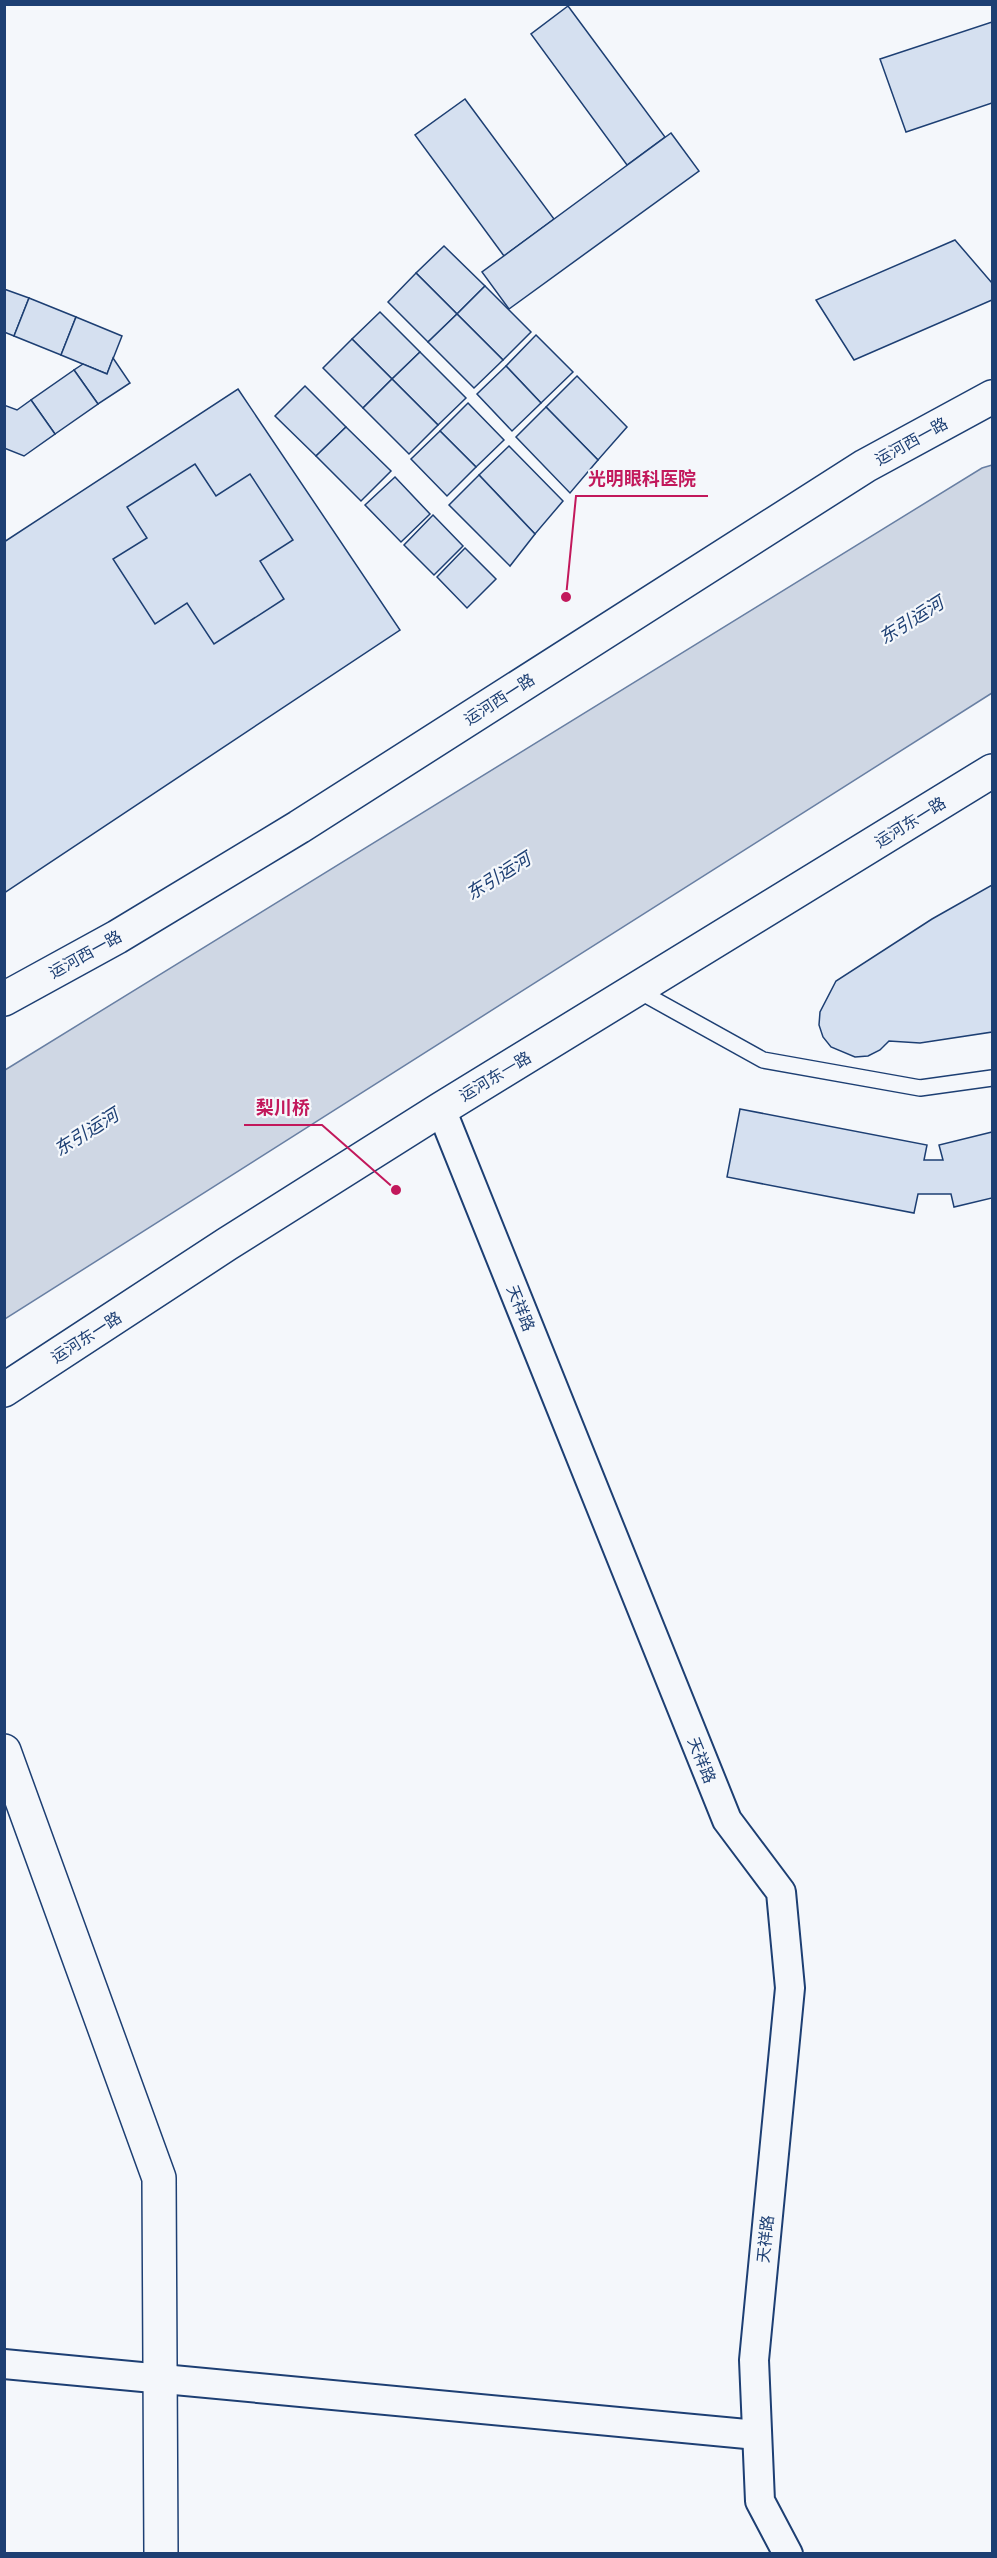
<svg xmlns="http://www.w3.org/2000/svg" width="997" height="2558" font-family="'Titillium Web','Noto Sans SC',sans-serif">
  <style>
    .water { fill: #cfd7e4; stroke: #687fa3; stroke-width: 1.5 }
    .building { fill: #d5e0f0; stroke: #1d3f73; stroke-width: 1.5 }
    .lines { fill: none; stroke-linecap: round; stroke-linejoin: round }
    .service-casing { stroke: #1d3f73; stroke-width: 18 }
    .minor-casing { stroke: #1d3f73; stroke-width: 32 }
    .tertiary-casing { stroke: #1d3f73; stroke-width: 36 }
    .service { stroke: #f4f7fb; stroke-width: 15 }
    .minor { stroke: #f4f7fb; stroke-width: 28 }
    .tertiary { stroke: #f4f7fb; stroke-width: 33 }
    .labels { text-anchor: middle; dominant-baseline: central; stroke-width: 4.5; stroke-linejoin: round; paint-order: stroke }
    .street-label { font-size: 16px; fill: #1d3f73; stroke: #f4f7fb }
    .water-label { font-size: 18px; font-style: italic; fill: #1d3f73; stroke: #f4f7fb }
    .leader { fill: none; stroke: #c2185b; stroke-width: 2 }
    .callout-dot { fill: #c2185b; stroke: #f4f7fb; stroke-width: 2 }
    .callout-label { font-size: 18px; text-anchor: middle; font-weight: bold; fill: #c2185b; stroke: #f4f7fb; stroke-width: 4.5; stroke-linejoin: round; paint-order: stroke }
  </style>
  <rect width="100%" height="100%" fill="#f4f7fb"/>
  <path class="water" d="M 992,465 L 992,693 L 5,1319 L 5,1070 L 982,468 Z"/>
  <g class="building">
    <path d="M 568,6 L 665,137 L 627,165 L 531,34 Z"/>
    <path d="M 992,22 L 992,103 L 906,132 L 880,59 Z"/>
    <path d="M 465,99 L 554,219 L 504,256 L 415,135 Z"/>
    <path d="M 671,133 L 699,171 L 509,309 L 482,272 Z"/>
    <path d="M 955,240 L 992,283 L 992,300 L 854,360 L 816,300 Z"/>
    <path d="M 444,246 L 485,286 L 457,314 L 416,273 Z"/>
    <path d="M 416,273 L 457,314 L 428,342 L 388,302 Z"/>
    <path d="M 485,286 L 531,332 L 503,360 L 457,314 Z"/>
    <path d="M 4,289 L 29,298 L 14,336 L 4,332 Z"/>
    <path d="M 29,298 L 76,317 L 61,355 L 14,336 Z"/>
    <path d="M 380,312 L 420,352 L 392,379 L 352,339 Z"/>
    <path d="M 457,314 L 503,360 L 474,388 L 428,342 Z"/>
    <path d="M 76,317 L 122,336 L 107,374 L 61,355 Z"/>
    <path d="M 536,335 L 573,372 L 541,403 L 506,366 Z"/>
    <path d="M 352,339 L 392,379 L 363,408 L 323,368 Z"/>
    <path d="M 420,352 L 466,398 L 438,425 L 392,379 Z"/>
    <path d="M 113,358 L 130,383 L 98,404 L 74,370 L 83,364 L 107,374 Z"/>
    <path d="M 506,366 L 541,403 L 512,431 L 477,394 Z"/>
    <path d="M 74,370 L 98,404 L 55,434 L 31,400 Z"/>
    <path d="M 577,376 L 627,427 L 598,460 L 546,407 Z"/>
    <path d="M 392,379 L 438,425 L 409,454 L 363,408 Z"/>
    <path d="M 305,386 L 346,427 L 316,456 L 275,416 Z"/>
    <path d="M 238,389 L 400,630 L 4,893 L 4,542 Z"/>
    <path d="M 31,400 L 55,434 L 24,456 L 4,448 L 4,405 L 17,410 Z"/>
    <path d="M 468,403 L 504,440 L 476,467 L 440,431 Z"/>
    <path d="M 546,407 L 598,460 L 570,493 L 516,437 Z"/>
    <path d="M 346,427 L 391,471 L 361,501 L 316,456 Z"/>
    <path d="M 440,431 L 476,467 L 447,496 L 411,459 Z"/>
    <path d="M 509,446 L 563,501 L 535,534 L 479,475 Z"/>
    <path d="M 195,464 L 216,496 L 250,474 L 293,540 L 260,561 L 284,599 L 214,644 L 187,603 L 155,624 L 113,559 L 147,538 L 127,507 Z"/>
    <path d="M 479,475 L 535,534 L 510,566 L 449,505 Z"/>
    <path d="M 395,477 L 430,514 L 401,542 L 365,505 Z"/>
    <path d="M 433,515 L 463,546 L 434,575 L 404,545 Z"/>
    <path d="M 465,548 L 496,579 L 467,608 L 437,577 Z"/>
    <path d="M 992,885 L 992,1032 L 920,1043 L 889,1041 L 880,1050 L 868,1056 L 855,1057 L 831,1047 L 823,1037 L 819,1025 L 820,1012 L 836,981 L 932,919 Z"/>
    <path d="M 740,1109 L 927,1145 L 924,1160 L 943,1160 L 939,1145 L 992,1132 L 992,1198 L 954,1207 L 951,1194 L 918,1194 L 914,1213 L 727,1177 Z"/>
  </g>
  <g class="lines">
    <g class="service-casing">
      <path id="service" d="M 637,990 L 763,1060 L 920,1088 L 992,1078"/>
    </g>
    <g class="minor-casing">
      <g id="minor">
        <path d="M 441,1109 L 727,1820 L 781,1892 L 790,1988 L 754,2360 L 760,2501 L 788,2554"/>
        <path d="M 4,2364 L 757,2435"/>
      </g>
    </g>
    <g class="tertiary-casing">
      <g id="tertiary">
        <path d="M 4,999 L 117,937 L 299,827 L 865,466 L 992,397"/>
        <path d="M 4,1390 L 227,1244 L 441,1109 L 992,771"/>
        <path d="M 4,1751 L 159,2178 L 161,2554"/>
      </g>
    </g>
    <use href="#service" class="service"/>
    <use href="#minor" class="minor"/>
    <use href="#tertiary" class="tertiary"/>
  </g>
  <g class="labels">
    <g class="street-label">
      <text transform="translate(911 441) rotate(-29)">运河西一路</text>
      <text transform="translate(499 699) rotate(-33)">运河西一路</text>
      <text transform="translate(910 822) rotate(-32)">运河东一路</text>
      <text transform="translate(85 954) rotate(-29)">运河西一路</text>
      <text transform="translate(495 1076) rotate(-31)">运河东一路</text>
      <text transform="translate(521 1308) rotate(68)">天祥路</text>
      <text transform="translate(86 1337) rotate(-33)">运河东一路</text>
      <text transform="translate(702 1760) rotate(68)">天祥路</text>
      <text transform="translate(765 2239) rotate(-84)">天祥路</text>
    </g>
    <g class="water-label">
      <text transform="translate(911 620) rotate(-32)">东引运河</text>
      <text transform="translate(498 876) rotate(-32)">东引运河</text>
      <text transform="translate(86 1132) rotate(-32)">东引运河</text>
    </g>
  </g>
  <path class="leader" d="M566 597L576 496H708M396 1190L322 1125H244"/>
  <g class="callout-dot">
    <circle cx="566" cy="597" r="6"/>
    <circle cx="396" cy="1190" r="6"/>
  </g>
  <g class="callout-label">
    <text x="642" y="485">光明眼科医院</text>
    <text x="283" y="1114">梨川桥</text>
  </g>
  <rect width="997" height="2558" fill="none" stroke="#1d3f73" stroke-width="12"/>
</svg>
